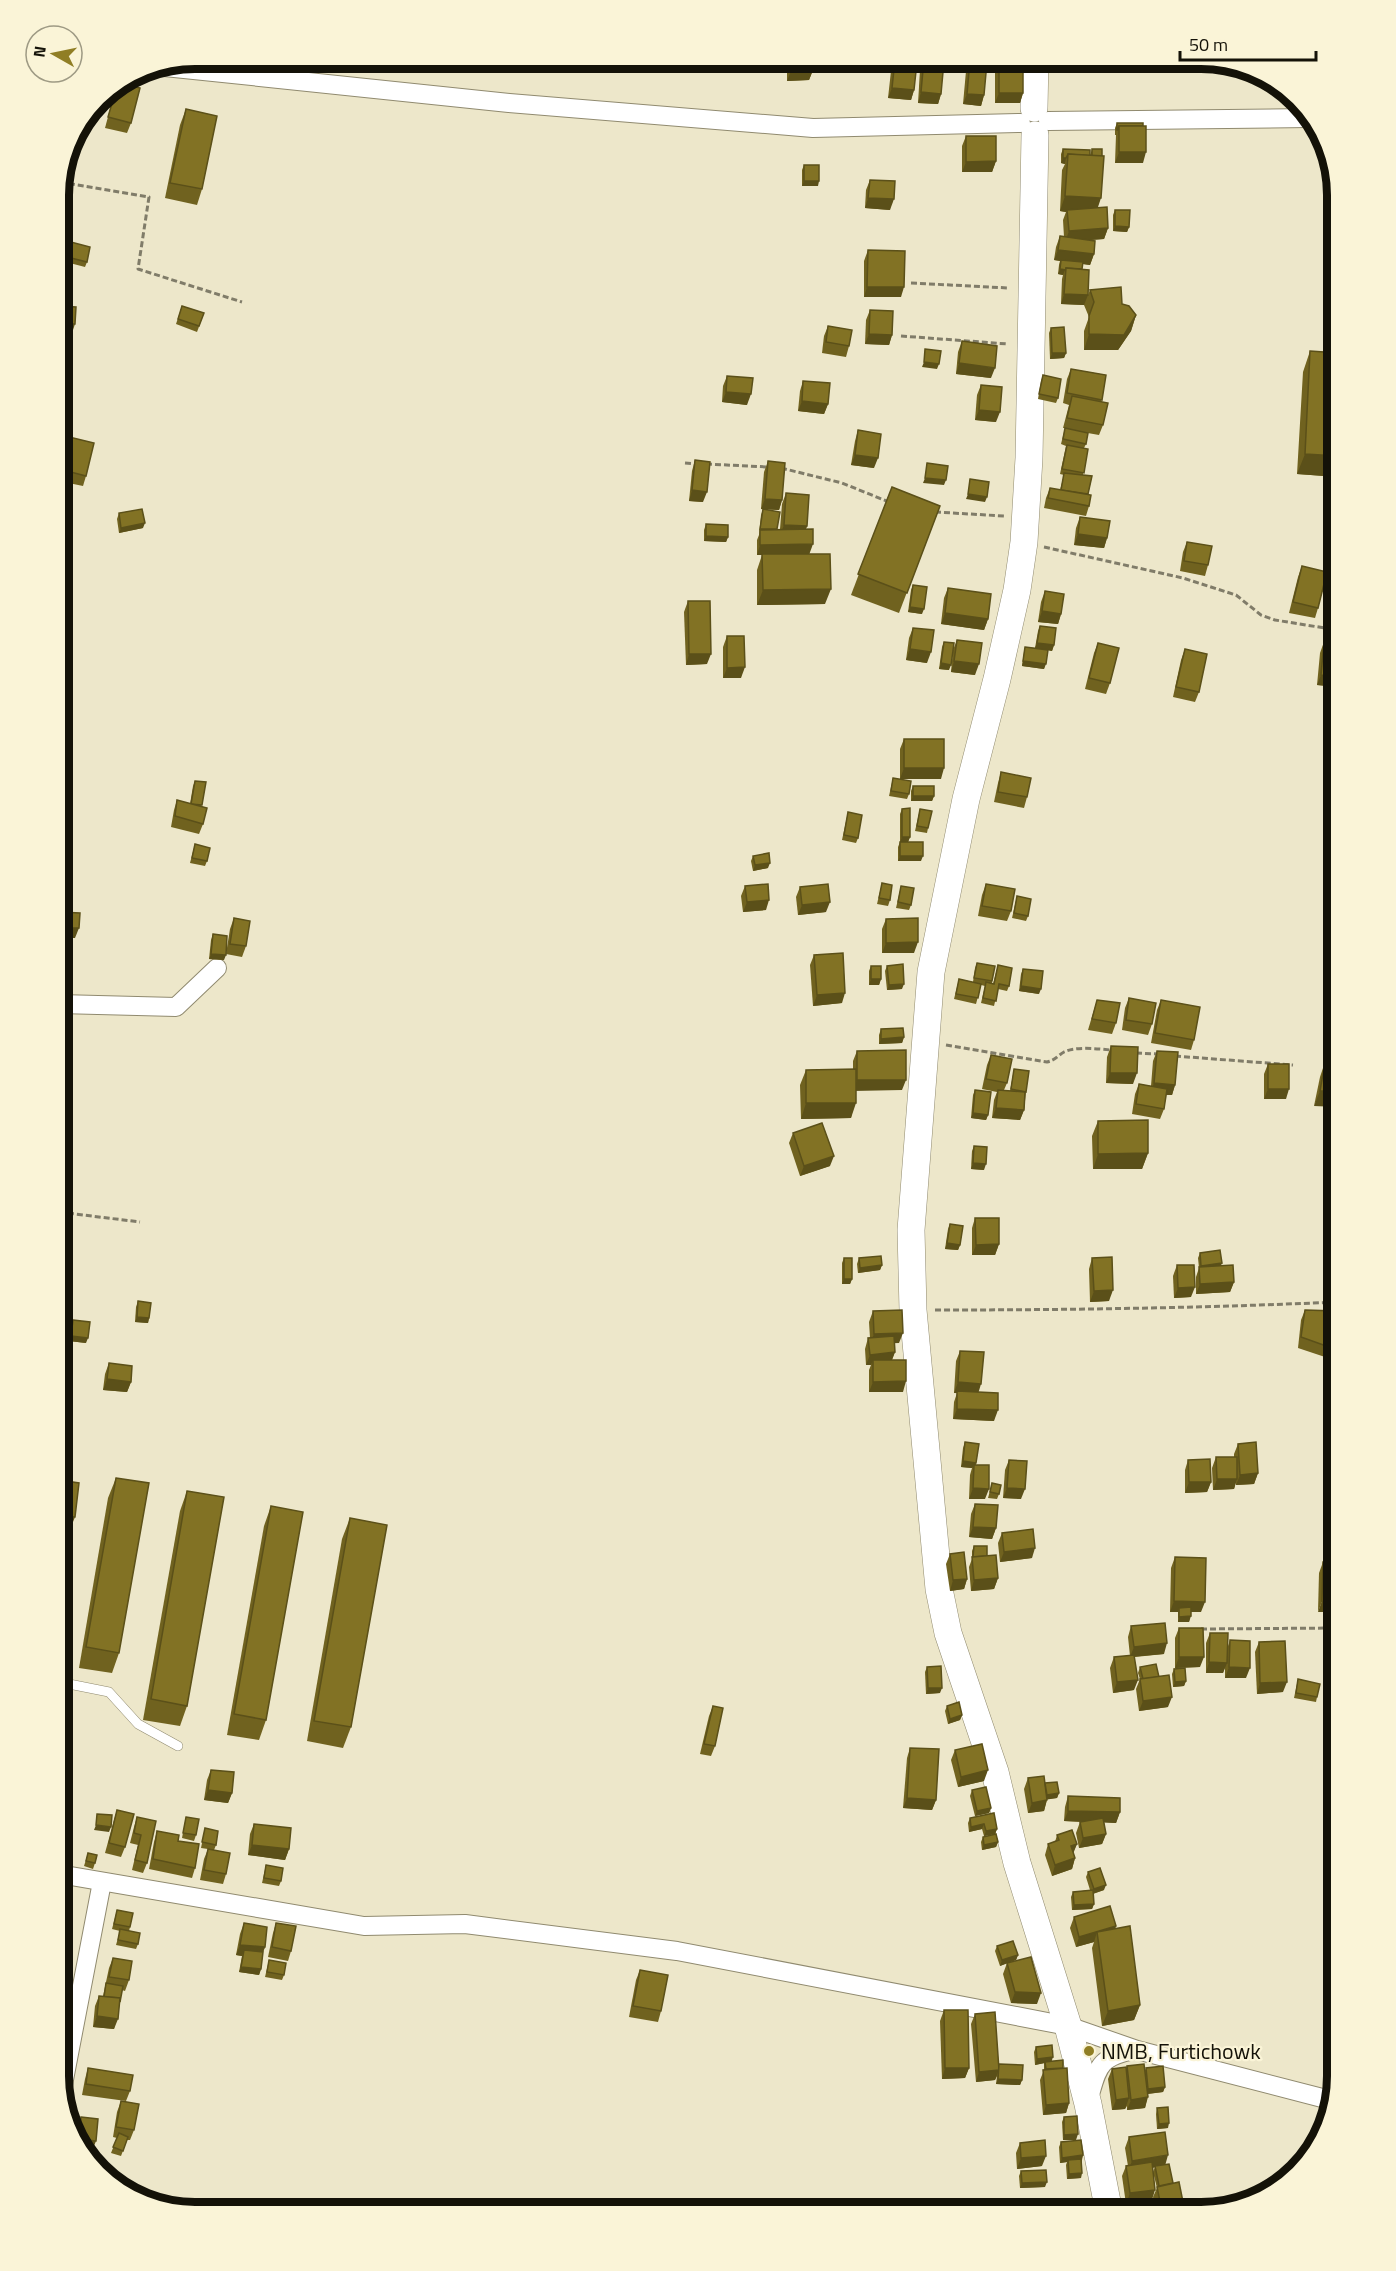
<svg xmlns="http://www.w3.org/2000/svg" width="1396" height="2271" font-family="'Titillium Web',sans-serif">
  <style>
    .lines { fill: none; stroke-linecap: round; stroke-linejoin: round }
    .lane-casing { stroke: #908a6f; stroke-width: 10 }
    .street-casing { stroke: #908a6f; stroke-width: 20 }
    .secondary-casing { stroke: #908a6f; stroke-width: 28 }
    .path { stroke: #807c69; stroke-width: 3; stroke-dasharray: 6 3; stroke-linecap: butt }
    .lane { stroke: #fff; stroke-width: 9 }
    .street { stroke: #fff; stroke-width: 18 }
    .secondary { stroke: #fff; stroke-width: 27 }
    .wall { fill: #70621f }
    .shaded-wall { fill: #5b5019 }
    .building { fill: #827224; stroke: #5b5019; stroke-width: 1.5 }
    .poi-dot { fill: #907e24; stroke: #faf4d7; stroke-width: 2 }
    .labels { text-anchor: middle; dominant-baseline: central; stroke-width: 4.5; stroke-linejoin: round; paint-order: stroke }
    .poi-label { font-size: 22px; fill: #141208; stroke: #faf4d7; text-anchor: start }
    .rim { fill: none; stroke: #141208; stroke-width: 8 }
  </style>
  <rect width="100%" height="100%" fill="#ede7ca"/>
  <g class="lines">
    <g class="lane-casing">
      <path id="lane" d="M 59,1682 L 109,1692 L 138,1724 L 178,1746"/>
    </g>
    <g class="street-casing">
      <g id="street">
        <path d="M 155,66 L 509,103 L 813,128 L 1021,123"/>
        <path d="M 1048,121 L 1309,118"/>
        <path d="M 59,1004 L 176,1007 L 217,968"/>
        <path d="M 59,1874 L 364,1926 L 465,1924 L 677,1951 L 1068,2026 L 1137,2050 L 1330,2100"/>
        <path d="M 62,2090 L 102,1882"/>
        <path d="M 1088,2101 C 1098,2068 1097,2057 1135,2050"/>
      </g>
    </g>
    <g class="secondary-casing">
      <g id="secondary">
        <path d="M 1034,108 L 1035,59"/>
        <path d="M 1035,135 L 1029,458 L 1024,542 L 1017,590 L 997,679 L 966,799 L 931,972 L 911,1230 L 913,1310 L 939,1589 L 948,1633 L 995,1772 L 1017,1863 L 1068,2026 L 1088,2104 L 1109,2212"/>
      </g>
    </g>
    <g class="path">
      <path d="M 60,182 L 149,197 L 138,269 L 242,302"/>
      <path d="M 911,283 L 1009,288"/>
      <path d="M 901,336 L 1008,344"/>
      <path d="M 685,463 L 697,464"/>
      <path d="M 706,464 L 768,467"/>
      <path d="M 781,468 L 842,483 L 889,502"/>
      <path d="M 935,512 L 1004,516"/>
      <path d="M 1044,547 L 1183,578 L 1236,595 L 1261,615 L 1275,620 L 1337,630"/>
      <path d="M 946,1045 L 1047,1062 C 1056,1060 1057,1056 1064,1052 C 1077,1046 1097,1049 1111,1050"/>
      <path d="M 1136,1053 L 1159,1054"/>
      <path d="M 1175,1056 L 1293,1065"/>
      <path d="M 59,1212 L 140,1222"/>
      <path d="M 935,1310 C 1070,1310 1203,1308 1337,1302"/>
      <path d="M 1201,1629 L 1337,1628"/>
    </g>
    <use href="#lane" class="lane"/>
    <use href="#street" class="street"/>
    <use href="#secondary" class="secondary"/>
  </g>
  <g class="wall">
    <path d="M 787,59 L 813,59 L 813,70 L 809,80 L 787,81 Z"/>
    <path d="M 896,59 L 912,59 L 911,62 L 914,90 L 911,100 L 888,98 L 891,71 Z"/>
    <path d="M 924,59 L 941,94 L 938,104 L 918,103 L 920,70 Z"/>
    <path d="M 970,60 L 984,95 L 981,106 L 963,104 L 966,71 Z"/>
    <path d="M 999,62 L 1023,93 L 1020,103 L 995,103 L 995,72 Z"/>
    <path d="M 122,83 L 131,123 L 127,133 L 105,128 L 116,87 Z"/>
    <path d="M 186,109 L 202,189 L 197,205 L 165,198 L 180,125 Z"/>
    <path d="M 1117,123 L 1143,163 L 1115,163 L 1116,135 L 1115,135 L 1115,128 Z"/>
    <path d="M 966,136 L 996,161 L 992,172 L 962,172 L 962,146 Z"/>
    <path d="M 1063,149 L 1090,156 L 1092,149 L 1098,207 L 1108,228 L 1104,239 L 1087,240 L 1094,254 L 1090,265 L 1083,264 L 1082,269 L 1088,295 L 1090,290 L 1122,304 L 1136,315 L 1131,331 L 1118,350 L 1084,350 L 1084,331 L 1089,317 L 1084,305 L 1061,304 L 1062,279 L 1063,275 L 1058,274 L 1059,265 L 1060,261 L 1054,260 L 1056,247 L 1060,236 L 1064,237 L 1063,220 L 1066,212 L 1060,211 L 1062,170 L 1065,164 L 1061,163 L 1061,154 Z"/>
    <path d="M 804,165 L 818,186 L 802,186 L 802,170 Z"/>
    <path d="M 870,180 L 890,210 L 865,208 L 866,190 Z"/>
    <path d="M 1115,210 L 1129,227 L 1127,232 L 1113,231 L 1113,215 Z"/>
    <path d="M 67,241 L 87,262 L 85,267 L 62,261 Z"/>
    <path d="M 868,250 L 901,297 L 864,297 L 864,261 Z"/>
    <path d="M 182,306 L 204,313 L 197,332 L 176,324 Z"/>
    <path d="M 870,310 L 892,335 L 889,345 L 865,344 L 866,320 Z"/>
    <path d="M 828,326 L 849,346 L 846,357 L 822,353 L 824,336 Z"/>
    <path d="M 1051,328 L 1066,353 L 1064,358 L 1050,359 L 1049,333 Z"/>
    <path d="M 962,341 L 991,378 L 956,374 L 958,352 Z"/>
    <path d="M 1310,351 L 1334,427 L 1338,427 L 1338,477 L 1297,474 L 1303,372 Z"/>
    <path d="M 1071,369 L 1106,375 L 1101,402 L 1103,425 L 1099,435 L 1082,432 L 1086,444 L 1084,448 L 1083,475 L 1092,476 L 1088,495 L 1089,506 L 1086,516 L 1044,508 L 1046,498 L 1050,488 L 1060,490 L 1064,475 L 1060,474 L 1066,446 L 1061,444 L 1065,428 L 1063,428 L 1069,405 L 1063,403 L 1067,379 Z"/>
    <path d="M 1043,375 L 1058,398 L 1056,403 L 1038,399 L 1041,381 Z"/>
    <path d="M 727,376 L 747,405 L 722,402 L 723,386 Z"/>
    <path d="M 803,381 L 828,404 L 824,414 L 798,411 L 800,391 Z"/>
    <path d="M 981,385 L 996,422 L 975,420 L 977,395 Z"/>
    <path d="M 858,430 L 874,468 L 851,465 L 855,441 Z"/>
    <path d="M 61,435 L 86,476 L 83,486 L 59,481 L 59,442 Z"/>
    <path d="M 695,460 L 703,502 L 689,501 L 692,471 Z"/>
    <path d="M 768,461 L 782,500 L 779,510 L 761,509 L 764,472 Z"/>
    <path d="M 892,487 L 940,506 L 899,613 L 851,595 Z"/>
    <path d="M 786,493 L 807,526 L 806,529 L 809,554 L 825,604 L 757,605 L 757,570 L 762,555 L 757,555 L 757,540 L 759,535 L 761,515 L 763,509 L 777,529 L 780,529 L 782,504 Z"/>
    <path d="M 119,513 L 143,528 L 119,533 L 117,519 Z"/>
    <path d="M 1080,517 L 1107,538 L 1104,548 L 1074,545 L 1076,528 Z"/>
    <path d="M 706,524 L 728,537 L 726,542 L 704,541 L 704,530 Z"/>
    <path d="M 1187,542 L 1208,565 L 1205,576 L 1180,571 L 1183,552 Z"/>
    <path d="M 1302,566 L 1318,608 L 1315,618 L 1289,613 L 1298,577 Z"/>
    <path d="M 913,585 L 922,614 L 908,612 L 911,590 Z"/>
    <path d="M 948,588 L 988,619 L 984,630 L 941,624 L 944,598 Z"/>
    <path d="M 1045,591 L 1061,614 L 1058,624 L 1038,622 L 1041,602 Z"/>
    <path d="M 688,601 L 707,664 L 686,665 L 684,612 Z"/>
    <path d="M 1040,626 L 1054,645 L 1052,651 L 1048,650 L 1044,669 L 1022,666 L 1024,652 L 1025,647 L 1035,648 L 1038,631 Z"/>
    <path d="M 913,628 L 927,663 L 906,660 L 909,638 Z"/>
    <path d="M 727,636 L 741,678 L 723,678 L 723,647 Z"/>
    <path d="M 957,640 L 975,675 L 951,672 L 953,650 Z"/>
    <path d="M 944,642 L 949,670 L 939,669 L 942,647 Z"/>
    <path d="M 1324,642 L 1338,644 L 1338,687 L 1317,685 L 1320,653 Z"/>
    <path d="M 1098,643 L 1110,683 L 1106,694 L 1085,689 L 1094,653 Z"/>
    <path d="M 1185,649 L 1199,692 L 1195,702 L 1173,697 L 1181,660 Z"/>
    <path d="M 904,739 L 941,779 L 900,779 L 900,749 Z"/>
    <path d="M 1001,772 L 1027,797 L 1024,808 L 994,802 L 998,783 Z"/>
    <path d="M 893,778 L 909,794 L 907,799 L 889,796 Z"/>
    <path d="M 195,781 L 202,807 L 203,824 L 199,834 L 171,827 L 174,810 L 177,800 L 190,804 L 193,786 Z"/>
    <path d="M 913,786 L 934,796 L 932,801 L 911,801 L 911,791 Z"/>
    <path d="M 902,809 L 910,837 L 908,842 L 921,861 L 898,861 L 898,847 L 900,842 L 900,814 Z"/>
    <path d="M 920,809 L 928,828 L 927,833 L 915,831 Z"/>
    <path d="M 848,812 L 858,838 L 856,843 L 842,840 Z"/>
    <path d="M 195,844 L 207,861 L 205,866 L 190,863 Z"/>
    <path d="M 753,856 L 768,868 L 753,871 L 751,861 Z"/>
    <path d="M 882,883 L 890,900 L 888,906 L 877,904 Z"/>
    <path d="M 986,884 L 1011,911 L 1007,921 L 978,916 L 982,895 Z"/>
    <path d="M 745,886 L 766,910 L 743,912 L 741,896 Z"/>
    <path d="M 901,886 L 911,905 L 909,910 L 896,908 Z"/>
    <path d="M 800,887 L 826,912 L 798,915 L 796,897 Z"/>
    <path d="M 1017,896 L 1028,916 L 1026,921 L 1012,918 Z"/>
    <path d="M 234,918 L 246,946 L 242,957 L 226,954 L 230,929 Z"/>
    <path d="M 886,919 L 914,953 L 882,953 L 882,929 Z"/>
    <path d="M 213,934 L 224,960 L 209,959 L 211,940 Z"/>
    <path d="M 814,955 L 842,1003 L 813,1006 L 810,965 Z"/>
    <path d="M 977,963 L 992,981 L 992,983 L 993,984 L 998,965 L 1009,986 L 1007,991 L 998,989 L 994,1006 L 981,1003 L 985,986 L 981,985 L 976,1004 L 954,999 L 959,979 L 973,982 L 975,968 Z"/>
    <path d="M 871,966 L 881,979 L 879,985 L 869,985 L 869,971 Z"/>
    <path d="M 887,966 L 902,989 L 887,990 L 885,971 Z"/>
    <path d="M 1023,969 L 1039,994 L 1019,991 L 1021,974 Z"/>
    <path d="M 1129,998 L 1152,1024 L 1148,1035 L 1122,1030 L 1125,1008 Z"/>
    <path d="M 1097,1000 L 1116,1023 L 1112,1034 L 1088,1030 Z"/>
    <path d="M 1161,1000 L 1194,1040 L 1191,1050 L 1151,1043 L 1157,1010 Z"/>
    <path d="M 1334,1018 L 1338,1018 L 1337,1060 L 1323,1058 L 1329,1033 Z"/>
    <path d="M 881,1029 L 904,1037 L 902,1043 L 879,1044 L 879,1035 Z"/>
    <path d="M 1111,1046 L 1133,1084 L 1106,1083 L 1107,1057 Z"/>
    <path d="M 857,1051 L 902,1090 L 856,1090 L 851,1118 L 801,1119 L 800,1085 L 806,1070 L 853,1069 L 853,1061 Z"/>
    <path d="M 1157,1051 L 1175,1085 L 1172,1095 L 1166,1095 L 1164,1109 L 1160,1119 L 1132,1114 L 1135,1094 L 1139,1084 L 1151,1086 L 1153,1061 Z"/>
    <path d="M 991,1055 L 1007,1083 L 1004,1090 L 1010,1091 L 1014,1069 L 1026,1092 L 1024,1110 L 1020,1120 L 992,1118 L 994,1100 L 997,1092 L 982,1089 L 987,1065 Z"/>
    <path d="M 1325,1062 L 1337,1062 L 1314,1106 L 1320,1077 Z"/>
    <path d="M 1268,1064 L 1286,1099 L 1264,1099 L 1264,1074 Z"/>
    <path d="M 975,1090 L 988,1115 L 986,1120 L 971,1118 L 973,1095 Z"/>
    <path d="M 1098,1121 L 1148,1153 L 1142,1169 L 1093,1169 L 1092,1136 Z"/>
    <path d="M 793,1133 L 830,1166 L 800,1176 L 789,1143 Z"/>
    <path d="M 974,1146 L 984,1170 L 971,1169 L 972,1151 Z"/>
    <path d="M 975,1218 L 999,1244 L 995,1255 L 972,1255 L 972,1228 Z"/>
    <path d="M 950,1224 L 960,1245 L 958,1250 L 945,1249 L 948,1229 Z"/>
    <path d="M 1333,1234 L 1337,1236 L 1337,1281 L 1323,1280 L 1329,1244 Z"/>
    <path d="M 1200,1253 L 1221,1266 L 1234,1282 L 1230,1292 L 1196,1294 L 1196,1277 L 1199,1268 L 1198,1258 Z"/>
    <path d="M 844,1258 L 852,1279 L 850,1284 L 842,1284 L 842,1263 Z"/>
    <path d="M 859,1258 L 882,1265 L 880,1270 L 858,1273 L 857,1264 Z"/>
    <path d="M 1092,1258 L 1109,1301 L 1090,1302 L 1089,1269 Z"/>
    <path d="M 1177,1265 L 1191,1297 L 1174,1298 L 1173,1276 Z"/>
    <path d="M 138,1301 L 149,1318 L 148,1323 L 135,1322 L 136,1307 Z"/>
    <path d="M 1305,1310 L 1337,1326 L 1325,1357 L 1298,1348 L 1301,1320 Z"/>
    <path d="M 873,1311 L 899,1343 L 894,1343 L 895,1352 L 892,1360 L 903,1392 L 869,1392 L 869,1370 L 871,1365 L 866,1365 L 865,1349 L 868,1338 L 870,1338 L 869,1322 Z"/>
    <path d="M 73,1320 L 86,1343 L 69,1341 L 71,1325 Z"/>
    <path d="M 960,1351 L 978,1392 L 994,1421 L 953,1419 L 954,1402 L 957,1393 L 954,1393 L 956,1361 Z"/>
    <path d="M 109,1363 L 131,1382 L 127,1392 L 103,1390 L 105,1374 Z"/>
    <path d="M 965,1442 L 976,1465 L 985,1499 L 969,1499 L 970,1475 L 972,1468 L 961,1467 L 963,1448 Z"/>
    <path d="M 1238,1444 L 1258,1473 L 1254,1484 L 1236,1485 L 1236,1482 L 1234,1489 L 1213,1490 L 1212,1468 L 1216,1457 L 1234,1457 L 1234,1454 Z"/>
    <path d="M 1009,1460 L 1021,1499 L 1003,1498 L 1005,1470 Z"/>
    <path d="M 1188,1460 L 1211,1482 L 1207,1492 L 1185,1493 L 1185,1470 Z"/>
    <path d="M 116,1478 L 119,1653 L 112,1673 L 79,1668 L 108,1498 Z"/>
    <path d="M 992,1483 L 999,1494 L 997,1499 L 988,1498 Z"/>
    <path d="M 187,1491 L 187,1706 L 180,1726 L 143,1720 L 180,1511 Z"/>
    <path d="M 975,1504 L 996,1528 L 992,1539 L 969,1537 L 971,1514 Z"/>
    <path d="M 271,1506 L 266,1720 L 259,1740 L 227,1735 L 264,1526 Z"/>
    <path d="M 350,1518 L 351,1727 L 343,1748 L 307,1741 L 342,1539 Z"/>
    <path d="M 1002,1533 L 1032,1558 L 1000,1562 L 998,1543 Z"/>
    <path d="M 974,1546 L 998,1578 L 994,1589 L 971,1591 L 969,1567 L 972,1559 L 972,1551 Z"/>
    <path d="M 950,1554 L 967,1579 L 964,1589 L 950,1591 L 946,1564 Z"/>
    <path d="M 1175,1557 L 1201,1612 L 1191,1612 L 1189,1622 L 1178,1622 L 1178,1612 L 1170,1612 L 1171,1568 Z"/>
    <path d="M 1323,1562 L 1337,1563 L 1318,1612 L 1319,1573 Z"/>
    <path d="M 1131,1626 L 1164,1654 L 1135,1657 L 1134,1690 L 1113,1693 L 1110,1668 L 1114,1657 L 1130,1656 L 1128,1637 Z"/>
    <path d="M 1179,1628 L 1200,1667 L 1175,1668 L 1175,1638 Z"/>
    <path d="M 1210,1633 L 1228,1646 L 1230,1640 L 1246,1678 L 1225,1678 L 1225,1667 L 1223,1673 L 1206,1673 L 1206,1643 Z"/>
    <path d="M 1259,1642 L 1283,1692 L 1257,1694 L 1255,1652 Z"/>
    <path d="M 927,1667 L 940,1693 L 926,1694 L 925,1672 Z"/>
    <path d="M 1140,1667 L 1168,1707 L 1139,1711 L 1136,1689 L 1140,1679 L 1138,1673 Z"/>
    <path d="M 1174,1669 L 1186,1681 L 1184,1686 L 1173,1687 L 1172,1674 Z"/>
    <path d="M 1298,1679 L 1317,1697 L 1316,1702 L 1294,1698 Z"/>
    <path d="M 713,1706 L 715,1746 L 711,1756 L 700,1754 L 709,1716 Z"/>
    <path d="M 947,1706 L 962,1715 L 960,1720 L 948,1724 L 945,1711 Z"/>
    <path d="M 910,1748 L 936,1800 L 932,1810 L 903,1808 L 907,1758 Z"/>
    <path d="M 955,1750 L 984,1781 L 958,1787 L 951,1760 Z"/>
    <path d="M 211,1770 L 232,1793 L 228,1803 L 204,1800 L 207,1780 Z"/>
    <path d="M 1028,1778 L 1045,1783 L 1059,1793 L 1057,1798 L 1047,1799 L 1044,1811 L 1028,1813 L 1024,1789 Z"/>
    <path d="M 972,1790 L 991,1808 L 989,1813 L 975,1816 L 970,1796 Z"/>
    <path d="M 1068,1796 L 1120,1812 L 1116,1823 L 1104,1822 L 1106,1834 L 1102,1844 L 1079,1848 L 1076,1833 L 1080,1822 L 1082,1822 L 1064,1821 L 1065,1807 Z"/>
    <path d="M 117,1810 L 125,1847 L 121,1857 L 105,1853 L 114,1820 Z"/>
    <path d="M 137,1817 L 147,1863 L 143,1873 L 132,1870 L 138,1845 L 130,1843 L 134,1827 Z"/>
    <path d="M 186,1817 L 196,1835 L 194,1841 L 182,1838 Z"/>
    <path d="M 970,1818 L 997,1829 L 995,1834 L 984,1836 L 982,1829 L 969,1832 L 968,1823 Z"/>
    <path d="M 254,1824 L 289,1849 L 285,1860 L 248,1855 L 250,1834 Z"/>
    <path d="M 205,1828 L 216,1845 L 214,1850 L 226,1874 L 223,1884 L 200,1880 L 204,1859 L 208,1849 L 201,1848 Z"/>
    <path d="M 157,1831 L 195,1868 L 192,1878 L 149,1869 L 154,1842 Z"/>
    <path d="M 1057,1835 L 1077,1844 L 1073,1852 L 1075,1858 L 1072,1869 L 1052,1876 L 1045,1855 L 1048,1844 L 1055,1842 Z"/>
    <path d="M 983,1837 L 998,1842 L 996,1847 L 982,1850 L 981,1842 Z"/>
    <path d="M 88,1853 L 95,1863 L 93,1869 L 84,1866 Z"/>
    <path d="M 266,1865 L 281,1881 L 279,1886 L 262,1883 Z"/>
    <path d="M 1088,1872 L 1104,1890 L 1093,1894 L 1094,1904 L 1092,1909 L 1072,1910 L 1071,1897 L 1073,1892 L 1090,1890 L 1086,1877 Z"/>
    <path d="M 117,1910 L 130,1927 L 129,1931 L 138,1944 L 136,1949 L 116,1945 L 120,1931 L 112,1929 Z"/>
    <path d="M 1074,1917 L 1116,1926 L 1115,1929 L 1140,2005 L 1134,2020 L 1102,2026 L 1092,1948 L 1094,1942 L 1076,1947 L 1070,1928 Z"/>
    <path d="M 244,1923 L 265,1947 L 263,1952 L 261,1969 L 259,1975 L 239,1972 L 242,1956 L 236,1955 L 240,1934 Z"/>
    <path d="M 276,1923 L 291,1951 L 288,1961 L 268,1957 L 273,1933 Z"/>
    <path d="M 997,1946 L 1018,1955 L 1016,1960 L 1007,1963 L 1037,2004 L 1011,2003 L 1003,1974 L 1007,1963 L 1000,1966 L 995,1951 Z"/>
    <path d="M 113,1958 L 129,1980 L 125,1991 L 122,1990 L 114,2029 L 93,2027 L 95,2006 L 99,1996 L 103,1996 L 109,1968 Z"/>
    <path d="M 269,1960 L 284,1975 L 282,1980 L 265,1977 Z"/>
    <path d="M 640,1970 L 661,2011 L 658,2022 L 629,2017 L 636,1980 Z"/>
    <path d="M 944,2010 L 969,2068 L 965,2078 L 942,2079 L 940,2021 Z"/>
    <path d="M 975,2014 L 998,2065 L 1022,2080 L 1020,2085 L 996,2084 L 997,2076 L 995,2080 L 976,2082 L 971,2024 Z"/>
    <path d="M 1036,2047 L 1052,2061 L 1063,2068 L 1069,2103 L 1066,2113 L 1043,2115 L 1040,2080 L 1044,2070 L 1044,2063 L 1035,2065 L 1034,2052 Z"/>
    <path d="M 1127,2066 L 1145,2069 L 1165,2087 L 1163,2092 L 1148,2094 L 1145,2108 L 1127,2110 L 1127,2106 L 1125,2109 L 1112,2110 L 1108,2079 L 1112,2069 L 1126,2068 Z"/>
    <path d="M 88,2068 L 130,2091 L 126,2101 L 82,2095 L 85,2079 Z"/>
    <path d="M 121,2101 L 134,2130 L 130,2140 L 127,2140 L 121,2156 L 111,2153 L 117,2138 L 113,2137 L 117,2112 Z"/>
    <path d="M 1157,2108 L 1168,2128 L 1157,2129 L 1156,2114 Z"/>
    <path d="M 81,2117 L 92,2151 L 89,2151 L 89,2155 L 76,2140 L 77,2128 Z"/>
    <path d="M 1064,2117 L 1076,2140 L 1063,2140 L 1062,2122 Z"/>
    <path d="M 1129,2137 L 1165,2164 L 1184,2207 L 1181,2212 L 1156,2212 L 1153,2197 L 1157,2188 L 1153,2172 L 1155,2167 L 1152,2168 L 1152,2200 L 1126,2204 L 1122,2176 L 1126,2166 L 1128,2166 L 1125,2148 Z"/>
    <path d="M 1061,2142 L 1083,2155 L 1082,2160 L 1081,2178 L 1067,2179 L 1066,2165 L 1067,2162 L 1060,2163 L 1059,2147 Z"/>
    <path d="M 1020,2143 L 1042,2166 L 1017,2169 L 1016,2153 Z"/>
    <path d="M 1021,2171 L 1045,2187 L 1020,2188 L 1019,2176 Z"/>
    <path d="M 1061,2203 L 1095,2212 L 1058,2212 Z"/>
  </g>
  <g class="shaded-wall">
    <path d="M 201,58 L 214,58 L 212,63 L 200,62 Z"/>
    <path d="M 449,59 L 463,59 L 475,60 L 472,71 L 446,67 Z"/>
    <path d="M 550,59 L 572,61 L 568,72 L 547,69 Z"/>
    <path d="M 429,62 L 446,65 L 444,70 L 427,68 Z"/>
    <path d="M 813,70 L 809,80 L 787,81 L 791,71 Z"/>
    <path d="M 892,88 L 914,90 L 911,100 L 888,98 Z"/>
    <path d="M 921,92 L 941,94 L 938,104 L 918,103 Z"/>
    <path d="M 999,93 L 1023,93 L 1020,103 L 995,103 Z"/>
    <path d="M 967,94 L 984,95 L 981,106 L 963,104 Z"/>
    <path d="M 1119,152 L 1146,152 L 1143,163 L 1115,163 Z"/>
    <path d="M 1063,158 L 1066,158 L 1065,164 L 1061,163 Z"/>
    <path d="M 996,161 L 992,172 L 962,172 L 966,162 Z"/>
    <path d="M 804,181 L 819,181 L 818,186 L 802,186 Z"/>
    <path d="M 1065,196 L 1101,198 L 1096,213 L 1067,210 L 1066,212 L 1060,211 Z"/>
    <path d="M 868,198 L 894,199 L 890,210 L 865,208 Z"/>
    <path d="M 1115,226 L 1129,227 L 1127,232 L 1113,231 Z"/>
    <path d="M 1108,228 L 1104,239 L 1065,242 L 1069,231 Z"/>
    <path d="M 1058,250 L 1094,254 L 1090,265 L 1054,260 Z"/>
    <path d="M 1060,269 L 1065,270 L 1063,275 L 1058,274 Z"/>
    <path d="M 867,287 L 904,287 L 901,297 L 864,297 Z"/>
    <path d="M 1064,294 L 1088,295 L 1084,305 L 1061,304 Z"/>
    <path d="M 1136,315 L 1131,331 L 1118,350 L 1084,350 L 1089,334 Z"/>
    <path d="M 59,323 L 75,324 L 73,330 L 59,329 Z"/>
    <path d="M 869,334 L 892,335 L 889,345 L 865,344 Z"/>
    <path d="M 1052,353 L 1066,353 L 1064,358 L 1050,359 Z"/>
    <path d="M 924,362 L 939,364 L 937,369 L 922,367 Z"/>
    <path d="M 959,363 L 995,368 L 991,378 L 956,374 Z"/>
    <path d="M 726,392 L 751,394 L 747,405 L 722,402 Z"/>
    <path d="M 802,401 L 828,404 L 824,414 L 798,411 Z"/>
    <path d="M 979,410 L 1000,412 L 996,422 L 975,420 Z"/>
    <path d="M 1305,454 L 1338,456 L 1338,477 L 1297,474 Z"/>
    <path d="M 855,455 L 878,458 L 874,468 L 851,465 Z"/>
    <path d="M 925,478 L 946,480 L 944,485 L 923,483 Z"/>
    <path d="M 692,490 L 707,492 L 703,502 L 689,501 Z"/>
    <path d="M 968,494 L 987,497 L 985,502 L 966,499 Z"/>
    <path d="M 765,499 L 782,500 L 779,510 L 761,509 Z"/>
    <path d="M 145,523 L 143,528 L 119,533 L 121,528 Z"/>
    <path d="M 784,525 L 807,526 L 803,537 L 780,535 Z"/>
    <path d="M 1078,534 L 1107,538 L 1104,548 L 1074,545 Z"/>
    <path d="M 706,536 L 728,537 L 726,542 L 704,541 Z"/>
    <path d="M 813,544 L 809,555 L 757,555 L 760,545 Z"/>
    <path d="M 831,589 L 825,604 L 757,605 L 763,590 Z"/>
    <path d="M 910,607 L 924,609 L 922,614 L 908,612 Z"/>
    <path d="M 1042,611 L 1061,614 L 1058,624 L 1038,622 Z"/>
    <path d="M 945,613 L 988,619 L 984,630 L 941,624 Z"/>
    <path d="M 1037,643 L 1054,645 L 1052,651 L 1035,648 Z"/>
    <path d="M 910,649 L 931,652 L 927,663 L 906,660 Z"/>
    <path d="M 689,654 L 711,654 L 707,664 L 686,665 Z"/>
    <path d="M 954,661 L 979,664 L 975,675 L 951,672 Z"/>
    <path d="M 1023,661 L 1046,664 L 1044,669 L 1022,666 Z"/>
    <path d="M 941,663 L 951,665 L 949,670 L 939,669 Z"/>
    <path d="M 745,667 L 741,678 L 723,678 L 727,668 Z"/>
    <path d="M 1321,675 L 1338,676 L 1338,687 L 1317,685 Z"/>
    <path d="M 904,768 L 944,768 L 941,779 L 900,779 Z"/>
    <path d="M 913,796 L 934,796 L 932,801 L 911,801 Z"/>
    <path d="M 902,837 L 910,837 L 908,842 L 900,842 Z"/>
    <path d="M 900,856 L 923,856 L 921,861 L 898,861 Z"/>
    <path d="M 770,863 L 768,868 L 753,871 L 755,865 Z"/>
    <path d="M 769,900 L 766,910 L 743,912 L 747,902 Z"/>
    <path d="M 830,902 L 826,912 L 798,915 L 802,905 Z"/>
    <path d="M 59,928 L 79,928 L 75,938 L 59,938 Z"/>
    <path d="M 918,942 L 914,953 L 882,953 L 886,943 Z"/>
    <path d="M 211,954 L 226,955 L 224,960 L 209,959 Z"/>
    <path d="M 871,979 L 881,979 L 879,985 L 869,985 Z"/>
    <path d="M 904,984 L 902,989 L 887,990 L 889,985 Z"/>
    <path d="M 1021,986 L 1041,989 L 1039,994 L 1019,991 Z"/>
    <path d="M 845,993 L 842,1003 L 813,1006 L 817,995 Z"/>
    <path d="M 904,1037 L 902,1043 L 879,1044 L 881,1039 Z"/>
    <path d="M 1110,1073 L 1137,1073 L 1133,1084 L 1106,1083 Z"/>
    <path d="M 857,1080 L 906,1080 L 902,1090 L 853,1091 Z"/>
    <path d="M 1154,1083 L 1175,1085 L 1172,1095 L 1150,1094 Z"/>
    <path d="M 1268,1089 L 1289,1089 L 1286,1099 L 1264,1099 Z"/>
    <path d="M 1320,1091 L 1337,1091 L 1337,1107 L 1314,1106 Z"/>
    <path d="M 806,1103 L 856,1103 L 851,1118 L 801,1119 Z"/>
    <path d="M 996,1108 L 1024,1110 L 1020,1120 L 992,1118 Z"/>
    <path d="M 973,1113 L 988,1115 L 986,1120 L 971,1118 Z"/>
    <path d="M 1148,1153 L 1142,1169 L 1093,1169 L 1098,1154 Z"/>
    <path d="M 834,1156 L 830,1166 L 800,1176 L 804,1166 Z"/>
    <path d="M 973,1163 L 986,1164 L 984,1170 L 971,1169 Z"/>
    <path d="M 59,1190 L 64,1190 L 60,1201 L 59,1201 Z"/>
    <path d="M 947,1243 L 960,1245 L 958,1250 L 945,1249 Z"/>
    <path d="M 999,1244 L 995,1255 L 972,1255 L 976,1245 Z"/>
    <path d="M 1222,1263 L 1220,1268 L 1200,1271 L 1201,1266 Z"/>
    <path d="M 882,1265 L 880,1270 L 858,1273 L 860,1268 Z"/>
    <path d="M 1327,1270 L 1337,1271 L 1337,1281 L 1323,1280 Z"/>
    <path d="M 844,1279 L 852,1279 L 850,1284 L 842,1284 Z"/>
    <path d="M 1234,1282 L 1230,1292 L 1196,1294 L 1200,1284 Z"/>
    <path d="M 1195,1287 L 1191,1297 L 1174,1298 L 1178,1288 Z"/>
    <path d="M 1113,1290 L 1109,1301 L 1090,1302 L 1094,1291 Z"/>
    <path d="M 137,1317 L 149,1318 L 148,1323 L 135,1322 Z"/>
    <path d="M 903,1333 L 899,1343 L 870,1344 L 874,1334 Z"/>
    <path d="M 71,1336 L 88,1338 L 86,1343 L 69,1341 Z"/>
    <path d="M 59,1337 L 68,1338 L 66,1343 L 59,1342 Z"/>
    <path d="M 895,1352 L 891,1362 L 873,1360 L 871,1365 L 866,1365 L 870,1355 Z"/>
    <path d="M 107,1379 L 131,1382 L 127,1392 L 103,1390 Z"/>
    <path d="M 906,1381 L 903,1392 L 869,1392 L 873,1382 Z"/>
    <path d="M 958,1382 L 981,1384 L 978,1394 L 954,1393 Z"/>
    <path d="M 957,1409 L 998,1410 L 994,1421 L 953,1419 Z"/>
    <path d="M 963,1461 L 976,1463 L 975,1468 L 974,1465 L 972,1468 L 961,1467 Z"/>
    <path d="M 1258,1473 L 1254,1484 L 1236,1485 L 1240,1475 Z"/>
    <path d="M 1217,1479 L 1237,1479 L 1234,1489 L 1213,1490 Z"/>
    <path d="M 1189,1482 L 1211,1482 L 1207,1492 L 1185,1493 Z"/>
    <path d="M 973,1488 L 989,1489 L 985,1499 L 969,1499 Z"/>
    <path d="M 1007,1488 L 1025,1489 L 1021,1499 L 1003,1498 Z"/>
    <path d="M 59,1515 L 75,1517 L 71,1527 L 59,1525 Z"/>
    <path d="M 973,1527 L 996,1528 L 992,1539 L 969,1537 Z"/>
    <path d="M 1035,1548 L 1032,1558 L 1000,1562 L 1004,1552 Z"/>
    <path d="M 998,1578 L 994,1589 L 971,1591 L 974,1580 Z"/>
    <path d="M 967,1579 L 964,1589 L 950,1591 L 953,1580 Z"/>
    <path d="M 1174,1601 L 1205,1602 L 1201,1612 L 1179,1612 L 1179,1608 L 1178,1612 L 1170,1612 Z"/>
    <path d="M 1322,1601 L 1337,1602 L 1337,1612 L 1318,1612 Z"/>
    <path d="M 1191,1616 L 1189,1622 L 1178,1622 L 1179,1617 Z"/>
    <path d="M 1167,1643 L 1164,1654 L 1130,1657 L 1134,1647 Z"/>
    <path d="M 1179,1657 L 1204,1657 L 1200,1667 L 1175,1668 Z"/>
    <path d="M 1209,1662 L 1227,1663 L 1223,1673 L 1206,1673 Z"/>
    <path d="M 1229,1667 L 1250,1668 L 1246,1678 L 1225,1678 Z"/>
    <path d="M 1138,1680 L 1134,1690 L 1113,1693 L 1117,1682 Z"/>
    <path d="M 1186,1681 L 1184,1686 L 1173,1687 L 1175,1682 Z"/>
    <path d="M 1287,1682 L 1283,1692 L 1257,1694 L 1260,1683 Z"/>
    <path d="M 928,1688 L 942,1688 L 940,1693 L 926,1694 Z"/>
    <path d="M 1172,1697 L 1168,1707 L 1139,1711 L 1143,1701 Z"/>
    <path d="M 962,1715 L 960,1720 L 948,1724 L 950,1719 Z"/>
    <path d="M 988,1770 L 984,1781 L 958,1787 L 961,1777 Z"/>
    <path d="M 208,1790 L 232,1793 L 228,1803 L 204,1800 Z"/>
    <path d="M 1059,1793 L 1057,1798 L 1044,1800 L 1046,1795 Z"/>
    <path d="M 907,1798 L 936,1800 L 932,1810 L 903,1808 Z"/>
    <path d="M 1047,1800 L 1044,1811 L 1028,1813 L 1032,1803 Z"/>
    <path d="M 991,1808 L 989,1813 L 975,1816 L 977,1811 Z"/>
    <path d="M 1068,1811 L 1120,1812 L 1116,1823 L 1064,1821 Z"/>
    <path d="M 984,1824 L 982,1829 L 969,1832 L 971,1827 Z"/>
    <path d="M 96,1825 L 111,1827 L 109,1832 L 94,1830 Z"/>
    <path d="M 997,1829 L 995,1834 L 984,1836 L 986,1831 Z"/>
    <path d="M 1106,1834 L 1102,1844 L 1079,1848 L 1083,1838 Z"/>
    <path d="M 998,1842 L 996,1847 L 982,1850 L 984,1845 Z"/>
    <path d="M 1077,1844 L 1073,1854 L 1071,1846 Z"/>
    <path d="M 252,1845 L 289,1849 L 285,1860 L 248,1855 Z"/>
    <path d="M 1075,1858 L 1072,1869 L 1052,1876 L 1055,1865 Z"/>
    <path d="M 1106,1885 L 1104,1890 L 1092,1894 L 1094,1889 Z"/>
    <path d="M 1094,1904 L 1092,1909 L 1072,1910 L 1074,1905 Z"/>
    <path d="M 1116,1926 L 1112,1937 L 1097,1932 L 1094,1942 L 1076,1947 L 1079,1937 Z"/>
    <path d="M 240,1945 L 265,1947 L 261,1958 L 244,1950 L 242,1956 L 236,1955 Z"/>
    <path d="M 1018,1955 L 1016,1960 L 1000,1966 L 1002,1960 Z"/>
    <path d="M 241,1967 L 261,1969 L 259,1975 L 239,1972 Z"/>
    <path d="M 1015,1992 L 1041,1993 L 1037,2004 L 1011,2003 Z"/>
    <path d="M 1140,2005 L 1134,2020 L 1102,2026 L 1108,2011 Z"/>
    <path d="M 97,2016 L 118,2019 L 114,2029 L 93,2027 Z"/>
    <path d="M 1053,2057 L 1051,2063 L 1045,2062 L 1045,2063 L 1035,2065 L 1037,2059 Z"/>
    <path d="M 945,2068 L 969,2068 L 965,2078 L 942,2079 Z"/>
    <path d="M 999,2070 L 995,2080 L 976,2082 L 979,2072 Z"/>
    <path d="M 998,2079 L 1022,2080 L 1020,2085 L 996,2084 Z"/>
    <path d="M 1165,2087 L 1163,2092 L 1146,2094 L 1148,2089 Z"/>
    <path d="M 1148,2097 L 1145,2108 L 1127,2110 L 1131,2100 Z"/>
    <path d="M 1129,2098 L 1125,2109 L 1112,2110 L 1116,2100 Z"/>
    <path d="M 1069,2103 L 1066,2113 L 1043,2115 L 1046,2105 Z"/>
    <path d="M 1169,2123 L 1168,2128 L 1157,2129 L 1159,2124 Z"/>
    <path d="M 1078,2134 L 1076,2140 L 1063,2140 L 1064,2135 Z"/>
    <path d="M 79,2139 L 96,2141 L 92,2151 L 85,2150 L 78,2142 Z"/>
    <path d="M 1083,2155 L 1081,2161 L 1068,2160 L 1067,2162 L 1060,2163 L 1062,2158 Z"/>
    <path d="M 1168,2155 L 1165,2166 L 1128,2171 L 1132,2161 Z"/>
    <path d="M 1046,2156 L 1042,2166 L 1017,2169 L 1021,2158 Z"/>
    <path d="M 1082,2173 L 1081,2178 L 1067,2179 L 1069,2174 Z"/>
    <path d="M 1047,2182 L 1045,2187 L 1020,2188 L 1022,2183 Z"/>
    <path d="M 1155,2190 L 1152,2200 L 1126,2204 L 1130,2193 Z"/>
    <path d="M 1184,2207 L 1181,2212 L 1162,2212 L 1162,2211 Z"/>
  </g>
  <g class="building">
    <path d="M 429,59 L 447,59 L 446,65 L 429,62 Z"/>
    <path d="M 463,59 L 476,59 L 475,60 Z"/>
    <path d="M 552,59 L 572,59 L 572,61 Z"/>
    <path d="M 791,59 L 813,59 L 813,70 L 791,71 Z"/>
    <path d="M 924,59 L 944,61 L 941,94 L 921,92 Z"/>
    <path d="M 895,60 L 917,62 L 914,90 L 892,88 Z"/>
    <path d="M 970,60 L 987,62 L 984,95 L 967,94 Z"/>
    <rect x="999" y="62" width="24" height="31"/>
    <path d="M 122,83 L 140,88 L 131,123 L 108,117 L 117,86 Z"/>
    <path d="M 186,109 L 217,116 L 202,189 L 170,183 Z"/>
    <path d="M 1117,123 L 1143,123 L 1143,126 L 1119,126 L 1118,130 L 1117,130 Z"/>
    <rect x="1119" y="126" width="27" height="26"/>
    <path d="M 966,136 L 996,136 L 996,161 L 966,162 Z"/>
    <path d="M 1063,149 L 1090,150 L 1090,156 L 1068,154 L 1066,158 L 1063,158 Z"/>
    <rect x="1092" y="149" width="10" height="7"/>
    <path d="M 1068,154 L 1104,156 L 1101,198 L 1065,196 Z"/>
    <rect x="804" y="165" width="15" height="16"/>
    <path d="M 870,180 L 895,181 L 894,199 L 868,198 Z"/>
    <path d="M 1107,207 L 1108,228 L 1069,231 L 1067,210 Z"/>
    <path d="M 1115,210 L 1130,210 L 1129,227 L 1115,226 Z"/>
    <path d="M 59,234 L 63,235 L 59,253 Z"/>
    <path d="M 1060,236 L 1095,241 L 1094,254 L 1058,250 Z"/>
    <path d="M 67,241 L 90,247 L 87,262 L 63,256 Z"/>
    <path d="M 868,250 L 905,251 L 904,287 L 867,287 Z"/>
    <path d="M 1061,260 L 1083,262 L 1082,269 L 1066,268 L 1066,270 L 1060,269 Z"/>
    <path d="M 1066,268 L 1089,270 L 1088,295 L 1064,294 Z"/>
    <path d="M 1121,287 L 1122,304 L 1129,306 L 1136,315 L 1124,335 L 1089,334 L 1089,316 L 1094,302 L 1090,290 Z"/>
    <path d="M 59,306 L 76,307 L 75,324 L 59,323 Z"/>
    <path d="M 182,306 L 204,313 L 199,326 L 178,319 Z"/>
    <path d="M 870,310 L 893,311 L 892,335 L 869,334 Z"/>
    <path d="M 828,326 L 852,330 L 849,346 L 826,342 Z"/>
    <path d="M 1064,327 L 1066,353 L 1052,353 L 1051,328 Z"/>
    <path d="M 59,329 L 63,329 L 62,344 L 59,344 Z"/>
    <path d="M 962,341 L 997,346 L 995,368 L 959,363 Z"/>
    <path d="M 925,349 L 941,351 L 939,364 L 924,362 Z"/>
    <path d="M 1310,351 L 1338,353 L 1334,427 L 1338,427 L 1338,456 L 1305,454 Z"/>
    <path d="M 1071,369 L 1106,375 L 1102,400 L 1067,393 Z"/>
    <path d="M 1043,375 L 1061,379 L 1058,398 L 1039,394 Z"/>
    <path d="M 727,376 L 753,378 L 751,394 L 726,392 Z"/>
    <path d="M 803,381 L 830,383 L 828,404 L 802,401 Z"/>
    <path d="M 981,385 L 1002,387 L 1000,412 L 979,410 Z"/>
    <path d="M 1072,396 L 1108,403 L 1103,425 L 1067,418 Z"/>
    <path d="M 1065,428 L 1088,433 L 1086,444 L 1063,439 Z"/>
    <path d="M 858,430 L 881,434 L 878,458 L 855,455 Z"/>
    <path d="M 61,435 L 94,443 L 86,476 L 59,469 L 59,446 Z"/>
    <path d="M 1067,445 L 1088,449 L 1084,473 L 1062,469 Z"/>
    <path d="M 695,460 L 710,462 L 707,492 L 692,490 Z"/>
    <path d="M 768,461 L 785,463 L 782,500 L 765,499 Z"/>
    <path d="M 927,463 L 948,466 L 946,480 L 925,478 Z"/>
    <path d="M 1064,473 L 1092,476 L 1088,494 L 1061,490 Z"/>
    <path d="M 970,479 L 989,482 L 987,497 L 968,494 Z"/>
    <path d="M 892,487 L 940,506 L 907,593 L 858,574 Z"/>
    <path d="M 1050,488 L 1091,495 L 1089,506 L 1048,498 Z"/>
    <path d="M 786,493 L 809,495 L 807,526 L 784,525 Z"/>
    <path d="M 142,509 L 145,523 L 121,528 L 119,513 Z"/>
    <path d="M 763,509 L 780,512 L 777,529 L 760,529 Z"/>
    <path d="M 1080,517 L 1110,521 L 1107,538 L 1078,534 Z"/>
    <path d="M 706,524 L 728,525 L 728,537 L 706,536 Z"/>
    <path d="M 813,529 L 813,544 L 760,545 L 760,530 Z"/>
    <path d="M 1187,542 L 1212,546 L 1208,565 L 1184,561 Z"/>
    <path d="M 762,554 L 830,554 L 831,589 L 763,590 Z"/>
    <path d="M 1302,566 L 1327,572 L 1318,608 L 1293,602 Z"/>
    <path d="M 913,585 L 927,587 L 924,609 L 910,607 Z"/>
    <path d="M 948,588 L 991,594 L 988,619 L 945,613 Z"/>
    <path d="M 1045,591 L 1064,594 L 1061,614 L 1042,611 Z"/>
    <path d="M 688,601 L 710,601 L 711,654 L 689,654 Z"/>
    <path d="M 1040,626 L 1056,628 L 1054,645 L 1037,643 Z"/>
    <path d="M 913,628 L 934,630 L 931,652 L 910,649 Z"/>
    <path d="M 727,636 L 744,636 L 745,667 L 727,668 Z"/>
    <path d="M 957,640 L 982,643 L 979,664 L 954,661 Z"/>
    <path d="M 944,642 L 954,643 L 951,665 L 941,663 Z"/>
    <path d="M 1324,642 L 1338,644 L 1338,676 L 1321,675 Z"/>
    <path d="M 1098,643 L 1119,648 L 1110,683 L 1089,678 Z"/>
    <path d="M 1025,647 L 1048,650 L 1046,664 L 1023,661 Z"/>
    <path d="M 1185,649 L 1207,654 L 1199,692 L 1176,687 Z"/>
    <rect x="904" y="739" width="40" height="29"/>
    <path d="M 1001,772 L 1031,778 L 1027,797 L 998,792 Z"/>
    <path d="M 893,778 L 911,781 L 909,794 L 891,791 Z"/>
    <path d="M 195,781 L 206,782 L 202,805 L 191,804 Z"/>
    <rect x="913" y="786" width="21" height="10"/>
    <path d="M 177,800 L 207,808 L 203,824 L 175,816 Z"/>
    <path d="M 910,808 L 910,837 L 902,837 L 902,809 Z"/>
    <path d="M 920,809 L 932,811 L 928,828 L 917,826 Z"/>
    <path d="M 848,812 L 862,815 L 858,838 L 844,835 Z"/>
    <rect x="900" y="842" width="23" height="14"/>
    <path d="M 195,844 L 210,848 L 207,861 L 192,858 Z"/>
    <path d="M 769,853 L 770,863 L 755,865 L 753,856 Z"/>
    <path d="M 882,883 L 892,885 L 890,900 L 879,898 Z"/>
    <path d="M 768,884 L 769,900 L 747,902 L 745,886 Z"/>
    <path d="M 828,884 L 830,902 L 802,905 L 800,887 Z"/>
    <path d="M 986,884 L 1015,889 L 1011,911 L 982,906 Z"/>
    <path d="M 901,886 L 914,888 L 911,905 L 898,902 Z"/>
    <path d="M 1017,896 L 1031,899 L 1028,916 L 1014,913 Z"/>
    <path d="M 59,912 L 80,913 L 79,928 L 59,928 Z"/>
    <path d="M 234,918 L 250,921 L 246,946 L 230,944 Z"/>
    <path d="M 918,918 L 918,942 L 886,943 L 886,919 Z"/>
    <path d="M 213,934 L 227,936 L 226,955 L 211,954 Z"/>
    <path d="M 843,953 L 845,993 L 817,995 L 814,955 Z"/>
    <path d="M 977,963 L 995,966 L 992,981 L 974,978 Z"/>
    <path d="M 903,964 L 904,984 L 889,985 L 887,966 Z"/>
    <path d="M 998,965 L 1012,968 L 1009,986 L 999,984 L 996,1001 L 983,998 L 986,982 L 994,984 Z"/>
    <rect x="871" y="966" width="10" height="13"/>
    <path d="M 1023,969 L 1043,971 L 1041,989 L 1021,986 Z"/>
    <path d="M 959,979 L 981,984 L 978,998 L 956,994 Z"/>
    <path d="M 1129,998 L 1156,1003 L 1152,1024 L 1126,1020 Z"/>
    <path d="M 1097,1000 L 1120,1003 L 1116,1023 L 1092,1019 Z"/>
    <path d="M 1161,1000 L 1200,1007 L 1194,1040 L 1155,1033 Z"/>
    <path d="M 1334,1018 L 1338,1018 L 1337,1044 L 1328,1042 Z"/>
    <path d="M 903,1028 L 904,1037 L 881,1039 L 881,1029 Z"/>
    <path d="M 1111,1046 L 1138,1047 L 1137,1073 L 1110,1073 Z"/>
    <path d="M 906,1050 L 906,1080 L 857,1080 L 857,1051 Z"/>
    <path d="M 1157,1051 L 1178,1052 L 1175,1085 L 1154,1083 Z"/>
    <path d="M 991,1055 L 1012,1059 L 1007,1083 L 986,1079 Z"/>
    <path d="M 1325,1062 L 1337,1062 L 1337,1091 L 1320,1091 Z"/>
    <rect x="1268" y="1064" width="21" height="25"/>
    <path d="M 856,1069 L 856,1103 L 806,1103 L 806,1070 Z"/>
    <path d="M 1014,1069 L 1029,1071 L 1026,1092 L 1011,1089 Z"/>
    <path d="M 1139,1084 L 1167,1089 L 1164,1109 L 1136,1104 Z"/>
    <path d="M 975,1090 L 991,1092 L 988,1115 L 973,1113 Z"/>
    <path d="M 998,1090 L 1025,1092 L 1024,1110 L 996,1108 Z"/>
    <path d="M 1148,1120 L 1148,1153 L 1098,1154 L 1098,1121 Z"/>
    <path d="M 822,1123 L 834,1156 L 804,1166 L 793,1133 Z"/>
    <path d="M 974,1146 L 987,1147 L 986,1164 L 973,1163 Z"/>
    <path d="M 59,1149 L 67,1149 L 64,1190 L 59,1190 Z"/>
    <path d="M 975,1218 L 999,1218 L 999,1244 L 976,1245 Z"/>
    <path d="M 950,1224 L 963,1226 L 960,1245 L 947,1243 Z"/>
    <path d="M 1333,1234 L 1337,1236 L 1337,1271 L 1327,1270 Z"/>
    <path d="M 1220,1250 L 1222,1263 L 1201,1266 L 1200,1253 Z"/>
    <path d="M 881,1256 L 882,1265 L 860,1268 L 859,1258 Z"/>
    <path d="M 1112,1257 L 1113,1290 L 1094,1291 L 1092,1258 Z"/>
    <rect x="844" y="1258" width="8" height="21"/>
    <path d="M 1177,1265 L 1194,1265 L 1195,1287 L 1178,1288 Z"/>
    <path d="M 1233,1265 L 1234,1282 L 1200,1284 L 1199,1267 Z"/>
    <path d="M 138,1301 L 151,1303 L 149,1318 L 137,1317 Z"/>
    <path d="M 902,1310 L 903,1333 L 874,1334 L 873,1311 Z"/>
    <path d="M 1305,1310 L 1337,1311 L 1337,1325 L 1329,1347 L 1301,1337 Z"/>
    <path d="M 59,1315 L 70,1317 L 68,1338 L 59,1337 Z"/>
    <path d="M 73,1320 L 90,1322 L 88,1338 L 71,1336 Z"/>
    <path d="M 894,1336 L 895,1352 L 870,1355 L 868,1338 Z"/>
    <path d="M 960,1351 L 984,1352 L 981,1384 L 958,1382 Z"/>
    <path d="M 873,1360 L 906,1360 L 906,1381 L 873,1382 Z"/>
    <path d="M 109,1363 L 132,1366 L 131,1382 L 107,1379 Z"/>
    <path d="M 957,1391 L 998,1393 L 998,1410 L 957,1409 Z"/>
    <path d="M 965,1442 L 979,1444 L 976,1463 L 963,1461 Z"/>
    <path d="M 1256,1442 L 1258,1473 L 1240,1475 L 1238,1444 Z"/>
    <path d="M 1216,1457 L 1237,1457 L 1237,1479 L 1217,1479 Z"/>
    <path d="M 1210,1459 L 1211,1482 L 1189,1482 L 1188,1460 Z"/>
    <path d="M 1009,1460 L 1027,1461 L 1025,1489 L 1007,1488 Z"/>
    <path d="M 974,1465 L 989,1465 L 989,1489 L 973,1488 Z"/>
    <path d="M 116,1478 L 149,1483 L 119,1653 L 86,1647 Z"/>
    <path d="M 59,1480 L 79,1483 L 75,1517 L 59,1515 Z"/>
    <path d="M 992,1483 L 1001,1485 L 999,1494 L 990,1492 Z"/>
    <path d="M 187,1491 L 224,1497 L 187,1706 L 151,1699 Z"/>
    <path d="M 975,1504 L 998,1505 L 996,1528 L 973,1527 Z"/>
    <path d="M 271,1506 L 303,1512 L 266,1720 L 234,1714 Z"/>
    <path d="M 350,1518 L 387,1525 L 351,1727 L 314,1721 Z"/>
    <path d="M 1033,1529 L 1035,1548 L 1004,1552 L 1002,1533 Z"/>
    <path d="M 974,1546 L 987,1546 L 987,1556 L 973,1557 Z"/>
    <path d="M 964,1552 L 967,1579 L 953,1580 L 950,1554 Z"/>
    <path d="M 996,1555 L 998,1578 L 974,1580 L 972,1557 Z"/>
    <path d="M 1175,1557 L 1206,1558 L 1205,1602 L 1174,1601 Z"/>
    <path d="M 1323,1562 L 1337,1563 L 1337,1602 L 1322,1601 Z"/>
    <path d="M 1191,1607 L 1191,1616 L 1179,1617 L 1179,1608 Z"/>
    <path d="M 1165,1623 L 1167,1643 L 1134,1647 L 1131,1626 Z"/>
    <path d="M 1179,1628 L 1203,1628 L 1204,1657 L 1179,1657 Z"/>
    <path d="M 1210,1633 L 1228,1633 L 1227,1663 L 1209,1662 Z"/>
    <path d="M 1230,1640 L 1250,1641 L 1250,1668 L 1229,1667 Z"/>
    <path d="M 1285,1641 L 1287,1682 L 1260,1683 L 1259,1642 Z"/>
    <path d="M 1134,1655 L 1138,1680 L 1117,1682 L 1114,1657 Z"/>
    <path d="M 1156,1664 L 1159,1677 L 1143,1679 L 1140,1667 Z"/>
    <path d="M 941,1666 L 942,1688 L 928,1688 L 927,1667 Z"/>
    <path d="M 1185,1668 L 1186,1681 L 1175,1682 L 1174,1669 Z"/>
    <path d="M 1169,1675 L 1172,1697 L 1143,1701 L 1140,1679 Z"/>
    <path d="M 1298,1679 L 1320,1684 L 1317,1697 L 1296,1693 Z"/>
    <path d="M 959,1702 L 962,1715 L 950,1719 L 947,1706 Z"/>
    <path d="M 713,1706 L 723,1708 L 715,1746 L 704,1744 Z"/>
    <path d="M 982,1744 L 988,1770 L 961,1777 L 955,1750 Z"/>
    <path d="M 910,1748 L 939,1749 L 936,1800 L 907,1798 Z"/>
    <path d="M 211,1770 L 234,1772 L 232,1793 L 208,1790 Z"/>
    <path d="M 1044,1776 L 1047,1800 L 1032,1803 L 1028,1778 Z"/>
    <path d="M 1057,1782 L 1059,1793 L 1047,1795 L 1045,1783 Z"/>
    <path d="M 986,1787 L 991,1808 L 977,1811 L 972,1790 Z"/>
    <path d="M 1068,1796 L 1120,1798 L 1120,1812 L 1068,1811 Z"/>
    <path d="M 117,1810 L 134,1814 L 125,1847 L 109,1843 Z"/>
    <path d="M 994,1813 L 997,1829 L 986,1831 L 984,1824 L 971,1827 L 970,1818 Z"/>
    <path d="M 97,1814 L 112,1815 L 111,1827 L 96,1825 Z"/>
    <path d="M 137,1817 L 156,1821 L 147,1863 L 135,1860 L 141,1835 L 134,1833 Z"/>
    <path d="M 186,1817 L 199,1819 L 196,1835 L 183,1833 Z"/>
    <path d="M 1103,1818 L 1106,1834 L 1083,1838 L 1080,1822 Z"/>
    <path d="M 254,1824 L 291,1828 L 289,1849 L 252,1845 Z"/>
    <path d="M 205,1828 L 218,1831 L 216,1845 L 202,1842 Z"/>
    <path d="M 1072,1830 L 1077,1844 L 1071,1846 L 1075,1858 L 1055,1865 L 1048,1844 L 1059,1840 L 1057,1835 Z"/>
    <path d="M 157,1831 L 179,1835 L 178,1841 L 199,1844 L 195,1868 L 153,1859 Z"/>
    <path d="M 996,1834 L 998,1842 L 984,1845 L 983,1837 Z"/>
    <path d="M 208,1849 L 230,1853 L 226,1874 L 204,1870 Z"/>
    <path d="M 88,1853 L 97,1855 L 95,1863 L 86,1861 Z"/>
    <path d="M 266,1865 L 283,1868 L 281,1881 L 264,1878 Z"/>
    <path d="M 1100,1868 L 1106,1885 L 1094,1889 L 1088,1872 Z"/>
    <path d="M 1093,1890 L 1094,1904 L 1074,1905 L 1073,1892 Z"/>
    <path d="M 1110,1906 L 1116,1926 L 1079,1937 L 1074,1917 Z"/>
    <path d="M 117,1910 L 133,1913 L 130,1927 L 114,1924 Z"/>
    <path d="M 244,1923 L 267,1927 L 265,1947 L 240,1945 Z"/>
    <path d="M 276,1923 L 296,1926 L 291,1951 L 272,1947 Z"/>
    <path d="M 1130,1926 L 1140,2005 L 1108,2011 L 1097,1932 Z"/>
    <path d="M 120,1929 L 140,1933 L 138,1944 L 118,1940 Z"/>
    <path d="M 1013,1941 L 1018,1955 L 1002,1960 L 997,1946 Z"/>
    <path d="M 244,1950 L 263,1952 L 261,1969 L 241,1967 Z"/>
    <path d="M 1031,1957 L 1041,1993 L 1015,1992 L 1007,1963 Z"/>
    <path d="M 113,1958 L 132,1961 L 129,1980 L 109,1977 Z"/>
    <path d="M 269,1960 L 286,1963 L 284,1975 L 267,1972 Z"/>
    <path d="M 640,1970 L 668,1975 L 661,2011 L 633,2006 Z"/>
    <path d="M 106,1983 L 123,1986 L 120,2002 L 120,1998 L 104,1997 Z"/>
    <path d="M 99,1996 L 120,1998 L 118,2019 L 97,2016 Z"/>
    <path d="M 944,2010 L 968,2010 L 969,2068 L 945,2068 Z"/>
    <path d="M 995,2012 L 999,2070 L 979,2072 L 975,2014 Z"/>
    <path d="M 1052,2045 L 1053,2057 L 1037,2059 L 1036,2047 Z"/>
    <path d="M 1063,2060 L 1063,2068 L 1046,2069 L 1045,2062 Z"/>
    <path d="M 999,2064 L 1023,2065 L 1022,2080 L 998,2079 Z"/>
    <path d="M 1144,2064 L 1148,2097 L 1131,2100 L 1127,2066 Z"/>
    <path d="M 1163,2066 L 1165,2087 L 1148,2089 L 1146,2068 Z"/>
    <path d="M 1126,2067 L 1129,2098 L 1116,2100 L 1112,2069 Z"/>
    <path d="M 88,2068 L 133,2075 L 130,2091 L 86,2084 Z"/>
    <path d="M 1067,2068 L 1069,2103 L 1046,2105 L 1043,2070 Z"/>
    <path d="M 121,2101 L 139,2104 L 134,2130 L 116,2127 Z"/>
    <path d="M 1168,2107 L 1169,2123 L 1159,2124 L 1157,2108 Z"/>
    <path d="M 1077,2116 L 1078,2134 L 1064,2135 L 1064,2117 Z"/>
    <path d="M 81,2117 L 98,2119 L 96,2141 L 79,2139 Z"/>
    <path d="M 1165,2132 L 1168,2155 L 1132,2161 L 1129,2137 Z"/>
    <path d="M 119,2133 L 128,2137 L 123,2151 L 113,2147 Z"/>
    <path d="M 1045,2140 L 1046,2156 L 1021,2158 L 1020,2143 Z"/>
    <path d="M 1081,2140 L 1083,2155 L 1062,2158 L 1061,2142 Z"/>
    <path d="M 77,2141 L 90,2143 L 89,2155 Z"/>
    <path d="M 1081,2159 L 1082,2173 L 1069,2174 L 1068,2160 Z"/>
    <path d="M 1152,2162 L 1155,2190 L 1130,2193 L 1126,2166 Z"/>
    <path d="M 1169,2164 L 1173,2183 L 1159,2186 L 1155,2166 Z"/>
    <path d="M 1046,2170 L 1047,2182 L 1022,2183 L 1021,2171 Z"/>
    <path d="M 1179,2182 L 1184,2207 L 1162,2211 L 1157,2187 Z"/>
    <path d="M 1061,2203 L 1095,2203 L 1095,2212 L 1062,2212 Z"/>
    <path d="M 1037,2209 L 1051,2210 L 1051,2212 L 1037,2212 Z"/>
  </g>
  <circle class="poi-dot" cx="1089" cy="2051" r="6"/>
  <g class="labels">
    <g class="poi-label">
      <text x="1101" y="2051">NMB, Furtichowk</text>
    </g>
  </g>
  <path d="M0 0H1396V2271H0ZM195 69H1201A126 126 0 0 1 1327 195V2076A126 126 0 0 1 1201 2202H195A126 126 0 0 1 69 2076V195A126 126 0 0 1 195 69Z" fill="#faf4d7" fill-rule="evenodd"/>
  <path class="rim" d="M195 69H1201A126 126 0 0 1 1327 195V2076A126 126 0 0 1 1201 2202H195A126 126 0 0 1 69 2076V195A126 126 0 0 1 195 69Z"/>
  <g transform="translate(54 54) rotate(279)"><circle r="28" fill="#faf4d7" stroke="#9e9a84" stroke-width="1.5"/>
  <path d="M0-4.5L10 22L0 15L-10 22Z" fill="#907e24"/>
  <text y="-9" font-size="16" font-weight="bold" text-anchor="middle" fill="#141208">N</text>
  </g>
  <path d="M1180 51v9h136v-9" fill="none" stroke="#141208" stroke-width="3"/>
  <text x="1189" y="51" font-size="18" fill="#141208" stroke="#faf4d7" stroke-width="4.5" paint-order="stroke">50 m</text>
</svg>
